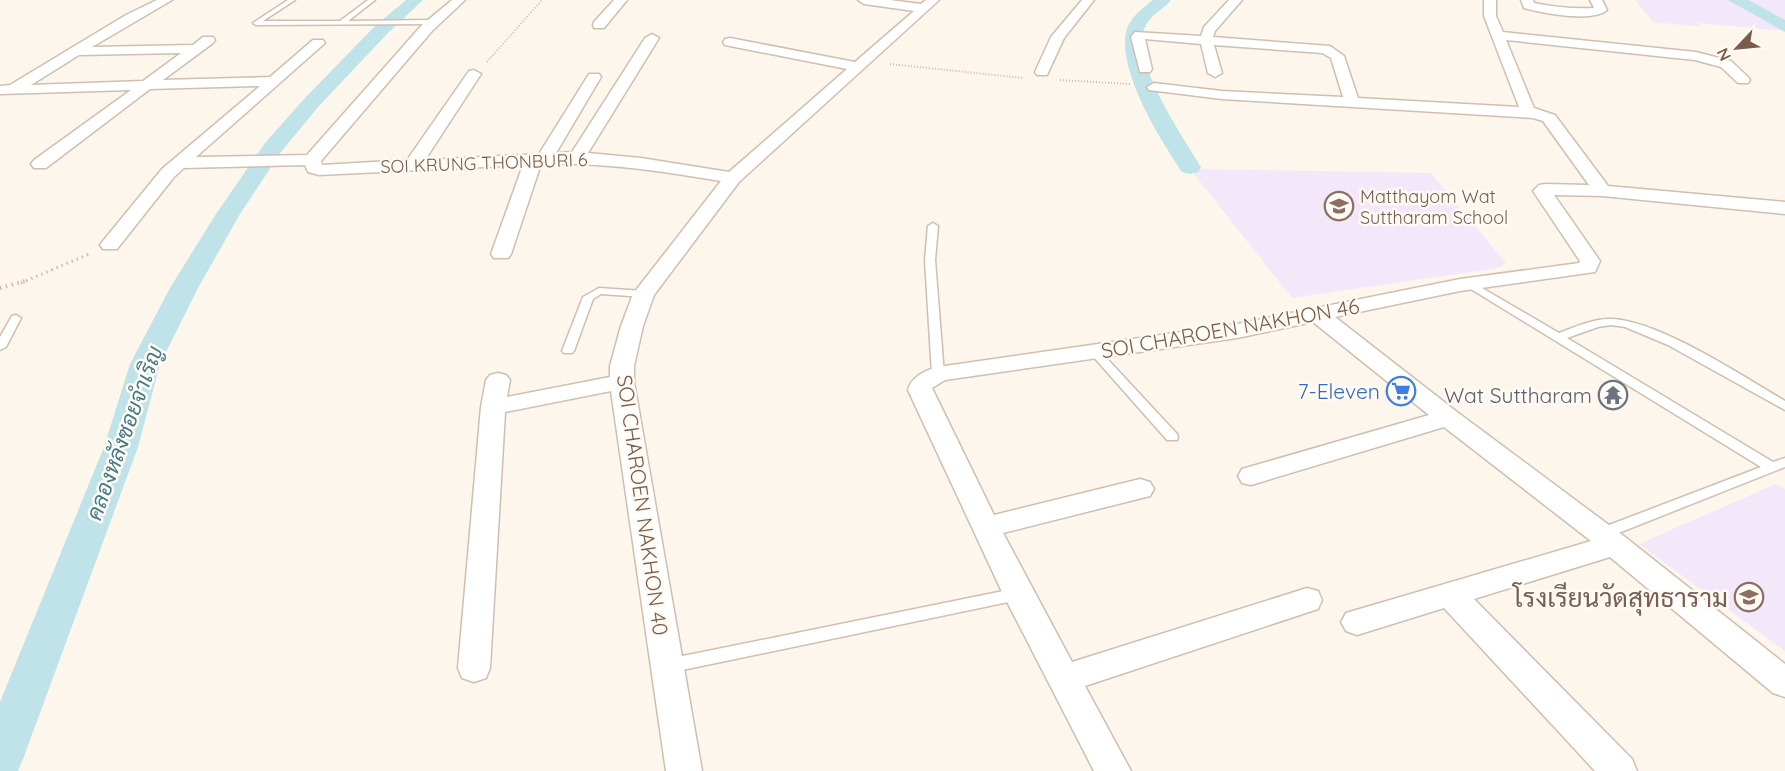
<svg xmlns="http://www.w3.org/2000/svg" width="1785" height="771" font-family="Quicksand,Sarabun,sans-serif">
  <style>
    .education { fill: #f3e8fa }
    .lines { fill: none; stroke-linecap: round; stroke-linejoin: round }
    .canal { fill: #bfe3e8; fill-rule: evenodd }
    .lane-casing { stroke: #d1beb0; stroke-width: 3 }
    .street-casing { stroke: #d1beb0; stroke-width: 3 }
    .path-far2 { stroke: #d9b8a5; stroke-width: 2; stroke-dasharray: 1 2; stroke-linecap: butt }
    .path-far1 { stroke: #d9b8a5; stroke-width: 3; stroke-dasharray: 1.5 4; stroke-linecap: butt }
    .path { stroke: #d9b8a5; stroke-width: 4; stroke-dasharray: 1.5 4.5; stroke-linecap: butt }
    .lane { fill: #fff; fill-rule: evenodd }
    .street { fill: #fff; fill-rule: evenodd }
    .labels { text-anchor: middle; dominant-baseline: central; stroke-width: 5; stroke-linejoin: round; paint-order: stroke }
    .far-street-label { font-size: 18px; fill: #7a5c4d; stroke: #fffaf3 }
    .far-education-label { font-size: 18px; fill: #785e54; stroke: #fffaf3; text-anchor: start }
    .street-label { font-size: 21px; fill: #7a5c4d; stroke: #fffaf3 }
    .shop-label { font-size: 21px; fill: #366cbe; stroke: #fffaf3; text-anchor: end }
    .worship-label { font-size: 21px; fill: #5b616d; stroke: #fffaf3; text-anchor: end }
    .water-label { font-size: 22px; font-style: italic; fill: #437c86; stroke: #fffaf3 }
    .near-education-label { font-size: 26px; fill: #785e54; stroke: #fffaf3; text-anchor: end }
  </style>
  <rect width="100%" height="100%" fill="#fdf6ec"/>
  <g class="education">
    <path d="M 1635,0 L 1731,0 L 1785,31 L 1699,23 L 1701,27 L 1653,22 Z"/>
    <path d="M 1745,0 L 1785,0 L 1785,23 L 1758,10 Z"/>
    <path d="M 1190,169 L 1431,173 L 1506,263 L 1498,268 L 1292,298 Z"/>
    <path d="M 1776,484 L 1785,489 L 1785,651 L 1639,544 Z"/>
  </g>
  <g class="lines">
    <g class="canal">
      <path d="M 406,0 L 423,0 L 387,34 L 319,106 L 281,152 L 240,214 L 198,288 L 160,364 L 138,447 L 23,759 L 18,771 L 0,771 L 0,702 L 104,447 L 130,364 L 170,288 L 216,214 L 265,143 L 305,98 L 375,26 Z"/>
      <path d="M 1153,0 L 1171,0 C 1163,10 1150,15 1145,27 C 1129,60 1184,138 1201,167 L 1198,172 L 1190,174 L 1182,172 C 1160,139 1118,72 1126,32 C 1129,18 1143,8 1153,0 Z"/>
      <path d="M 1728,0 L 1748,0 L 1785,20 L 1785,32 Z"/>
    </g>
    <g class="lane-casing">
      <g id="lane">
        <path d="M 288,0 L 295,0 L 263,21 L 340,21 L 368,0 L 375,0 L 348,21 L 432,20 L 435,22 L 432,24 L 256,25 L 253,23 Z"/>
        <path d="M 933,223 L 938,226 L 935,260 L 944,374 L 938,378 L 932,374 L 925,260 L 928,226 Z"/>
        <path d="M 1470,281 L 1559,333 C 1575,327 1594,318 1612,319 C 1660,321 1742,376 1785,401 L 1785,410 L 1668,345 L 1625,327 L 1611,325 L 1598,327 L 1567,338 L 1773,462 L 1785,458 L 1785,467 L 1606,538 L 1601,539 L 1596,538 L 1594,534 L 1596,530 L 1761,467 L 1466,286 L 1465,284 Z"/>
        <path d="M 599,288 L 644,291 L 649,294 L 644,297 L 601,294 L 593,299 L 574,351 L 572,353 L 564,353 L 562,351 L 583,297 Z"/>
        <path d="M 16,315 L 21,318 L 6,347 L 0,350 L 0,337 L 12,316 Z"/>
        <path d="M 1095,349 L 1099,350 L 1177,434 L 1178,437 L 1177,440 L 1167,440 L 1091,354 L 1089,352 L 1091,350 Z"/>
        <path d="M 1018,588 L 1023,590 L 1026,594 L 1023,598 L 1018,600 L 668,673 L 662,671 L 660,666 L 662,661 L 668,659 Z"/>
      </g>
    </g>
    <g class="street-casing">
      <g id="street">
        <path d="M 157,0 L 172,0 L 92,47 L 193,45 L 203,37 L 213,37 L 215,40 L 213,43 L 163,80 L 270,77 L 313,40 L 323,40 L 325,43 L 196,157 L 307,155 L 422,25 L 452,0 L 465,0 L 432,31 L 321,161 L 322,165 L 407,160 L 469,71 L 474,70 L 481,74 L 425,160 L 539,154 L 589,74 L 599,74 L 601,77 L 556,153 L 572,152 L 645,38 L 652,34 L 659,38 L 588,153 L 641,158 L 729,172 L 847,69 L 730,46 L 725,45 L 723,42 L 725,39 L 730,38 L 855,62 L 914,11 L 864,4 L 858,0 L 890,0 L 921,4 L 926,0 L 939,0 L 739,182 L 654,295 L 643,326 L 634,366 L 634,382 L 702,771 L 666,771 L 611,391 L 505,412 L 490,668 L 486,678 L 474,682 L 462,678 L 458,668 L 481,407 L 486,380 L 490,375 L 498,373 L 506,375 L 510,380 L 507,397 L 610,377 L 610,366 L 621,326 L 633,294 L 721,181 C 661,171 602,162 541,164 L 511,254 L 508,258 L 494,258 L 491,254 L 523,165 L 319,175 L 308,172 L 305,165 L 184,168 L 174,177 L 117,249 L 103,249 L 100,245 L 103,241 L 162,169 L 260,86 L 150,89 L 46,168 L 34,168 L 31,164 L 34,160 L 131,90 L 0,94 L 0,86 L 10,85 L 126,15 ZM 181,53 L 143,81 L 31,85 L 79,55 Z"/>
        <path d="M 614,0 L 627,0 L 604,28 L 594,28 L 593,25 L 594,22 Z"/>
        <path d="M 1082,0 L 1094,0 L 1064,38 L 1047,75 L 1037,75 L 1035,72 L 1051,37 Z"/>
        <path d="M 1229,0 L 1242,0 L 1215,31 L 1213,37 L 1330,46 L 1344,56 L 1358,98 L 1519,107 L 1484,16 L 1484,0 L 1496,0 L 1496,16 L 1503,32 L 1696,52 L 1731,61 L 1748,77 L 1750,80 L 1748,83 L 1738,83 L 1721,67 L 1695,60 L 1506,40 L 1534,108 L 1555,115 L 1608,186 L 1785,202 L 1785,214 L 1602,196 L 1554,195 L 1600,261 L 1595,272 L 1460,291 L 1335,317 L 1457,412 L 1625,537 L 1785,664 L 1785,697 L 1773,693 L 1610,557 L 1474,599 L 1632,759 L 1637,771 L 1595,771 L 1444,608 L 1357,635 L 1346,631 L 1341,622 L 1346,613 L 1591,541 L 1444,427 L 1251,485 L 1242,483 L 1238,476 L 1242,469 L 1429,415 L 1313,322 L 1237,338 L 945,380 L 932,388 L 994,515 L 1140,479 L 1150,482 L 1154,489 L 1150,496 L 1003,533 L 1072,662 L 1307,588 L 1318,591 L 1322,600 L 1318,609 L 1085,686 L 1131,771 L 1094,771 L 1003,594 L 908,390 C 911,377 926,370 938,367 L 1237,324 L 1460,279 L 1579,263 L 1580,261 L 1533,191 L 1539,185 L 1545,184 L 1589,185 L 1543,121 L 1533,118 L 1222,99 L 1149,90 L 1147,87 L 1154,83 L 1222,91 L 1343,97 L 1331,58 L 1322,53 L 1214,45 L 1222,73 L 1215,77 L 1208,73 L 1201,44 L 1145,39 L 1152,69 L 1150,72 L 1140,72 L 1131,37 L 1135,32 L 1201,36 L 1204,27 Z"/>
        <path d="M 1521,0 L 1533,0 L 1534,3 C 1553,7 1574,9 1594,8 L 1590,0 L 1602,0 L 1607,10 C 1592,23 1542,13 1524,8 Z"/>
      </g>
    </g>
    <g class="path-far2">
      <path d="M 487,62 L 542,0"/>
      <path d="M 890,64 L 1023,78"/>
      <path d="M 1060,80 L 1130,84"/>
    </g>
    <path class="path-far1" d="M 21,283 L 89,254"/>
    <path class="path" d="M 0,288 L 25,281"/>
    <use href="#lane" class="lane"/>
    <use href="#street" class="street"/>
  </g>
  <defs>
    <g id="school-ring" transform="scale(1.5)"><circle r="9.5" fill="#fffaf3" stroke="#8d6e63" stroke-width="1.5"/><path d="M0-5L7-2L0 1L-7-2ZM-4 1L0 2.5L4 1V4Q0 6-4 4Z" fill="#8d6e63"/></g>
    <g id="supermarket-ring" transform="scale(1.5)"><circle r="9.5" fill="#fffaf3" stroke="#3f7fe0" stroke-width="1.5"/><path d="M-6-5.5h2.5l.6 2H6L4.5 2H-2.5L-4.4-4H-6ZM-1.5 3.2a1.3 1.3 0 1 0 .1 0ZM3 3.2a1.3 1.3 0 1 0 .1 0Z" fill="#3f7fe0"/></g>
    <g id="temple-ring" transform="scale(1.5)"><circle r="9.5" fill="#fffaf3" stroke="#6b7280" stroke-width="1.5"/><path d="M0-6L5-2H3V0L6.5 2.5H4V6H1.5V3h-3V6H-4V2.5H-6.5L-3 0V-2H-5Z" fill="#6b7280"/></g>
  </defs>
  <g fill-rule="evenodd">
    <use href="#school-ring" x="1339" y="206"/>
    <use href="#supermarket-ring" x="1401" y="391"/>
    <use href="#temple-ring" x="1613" y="395"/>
    <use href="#school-ring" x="1749" y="597"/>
  </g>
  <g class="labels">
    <g class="far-street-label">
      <text transform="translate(484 163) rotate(-2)">SOI KRUNG THONBURI 6</text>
    </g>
    <g class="far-education-label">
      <text x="1360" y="196">Matthayom Wat<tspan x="1360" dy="21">Suttharam School</tspan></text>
    </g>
    <g class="street-label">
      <text transform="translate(1230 328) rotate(-10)">SOI CHAROEN NAKHON 46</text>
      <text transform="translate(643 505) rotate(82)">SOI CHAROEN NAKHON 40</text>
    </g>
    <g class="shop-label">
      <text x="1380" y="391">7-Eleven</text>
    </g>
    <g class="worship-label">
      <text x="1592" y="395">Wat Suttharam</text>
    </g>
    <g class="water-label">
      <text transform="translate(124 433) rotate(-70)">คลองหลังซอยจำเริญ</text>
    </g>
    <g class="near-education-label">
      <text x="1728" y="597">โรงเรียนวัดสุทธาราม</text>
    </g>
  </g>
  <g transform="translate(1737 48) rotate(244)" stroke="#fffaf3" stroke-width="4.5" paint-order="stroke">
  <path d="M0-4.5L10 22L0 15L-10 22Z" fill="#7a5c4d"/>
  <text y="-9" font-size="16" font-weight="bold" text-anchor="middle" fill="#7a5c4d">N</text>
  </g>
</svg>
